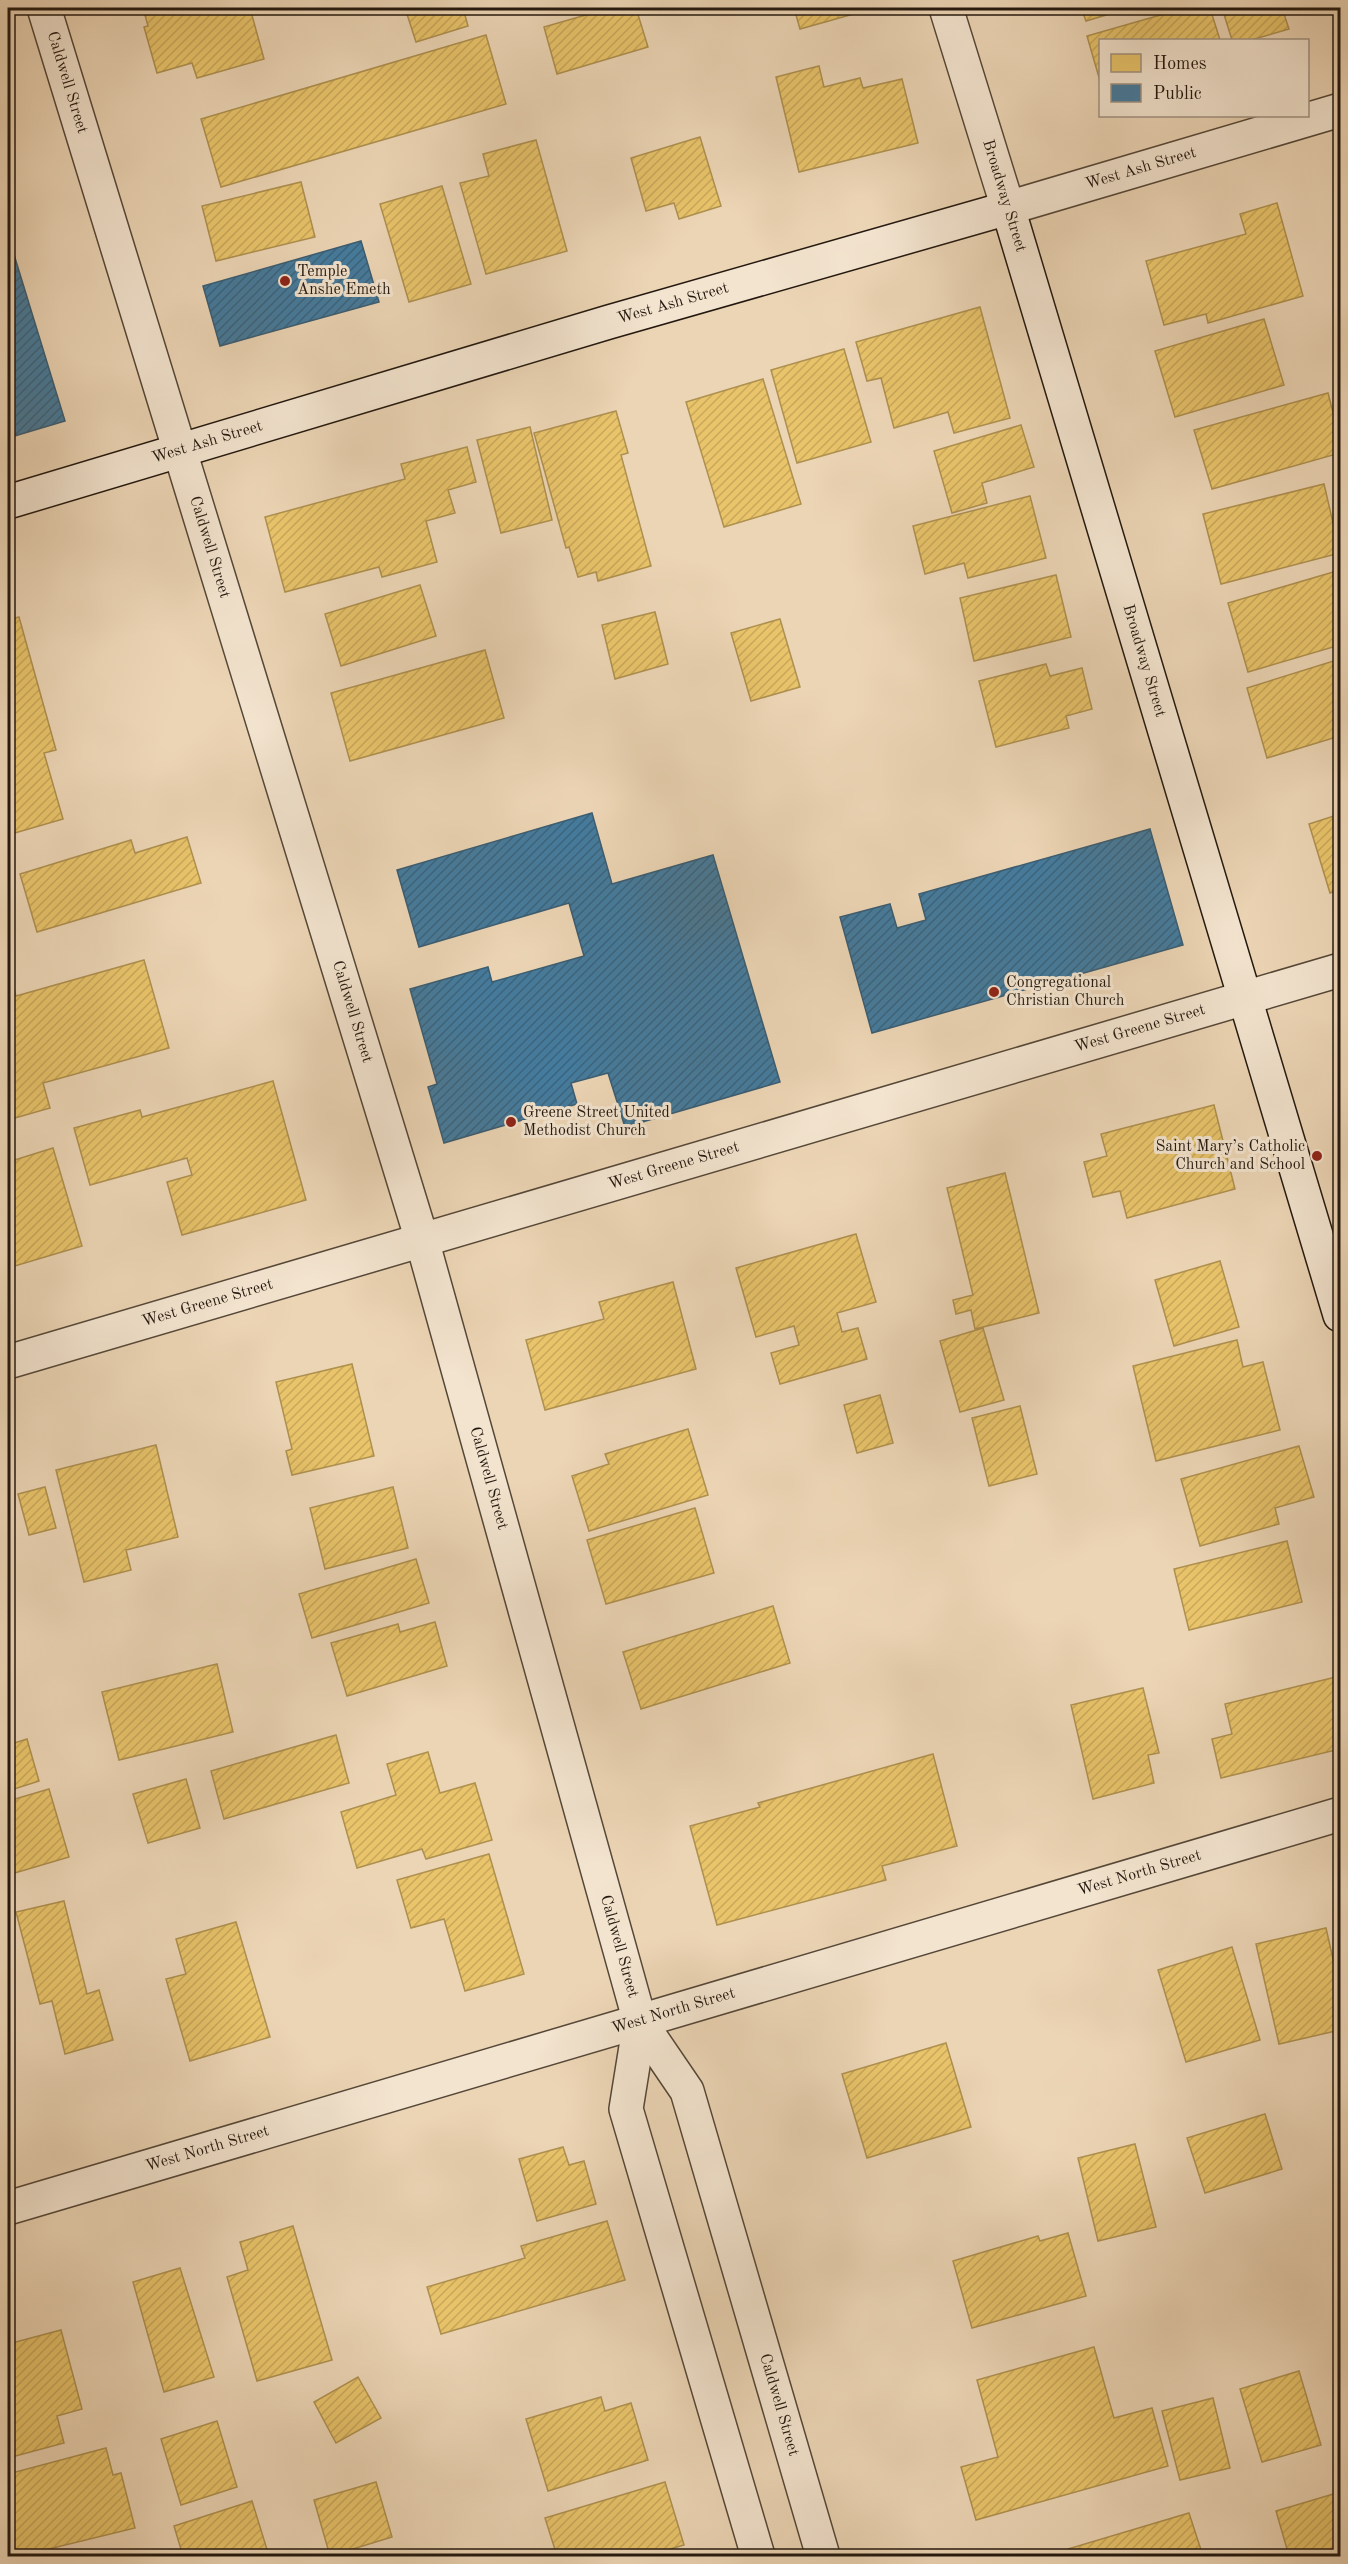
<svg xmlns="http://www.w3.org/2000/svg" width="1348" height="2564" font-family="'Old Standard TT',serif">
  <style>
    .homes { fill: url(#homes-hatch); stroke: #ae904f; stroke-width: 1.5 }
    .public { fill: url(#public-hatch); stroke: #3b5d72; stroke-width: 1.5 }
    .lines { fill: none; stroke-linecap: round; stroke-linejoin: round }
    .street-casing { stroke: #554738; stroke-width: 36 }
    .secondary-casing { stroke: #23180f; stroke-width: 36 }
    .street { stroke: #f3e4cf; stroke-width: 33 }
    .secondary { stroke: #f3e4cf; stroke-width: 33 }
    .poi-dot { fill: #8f2418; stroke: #f3e4cf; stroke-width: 2 }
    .labels { text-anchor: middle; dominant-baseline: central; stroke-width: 6; stroke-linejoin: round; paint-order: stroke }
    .street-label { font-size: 16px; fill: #23180f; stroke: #f3e4cf }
    .poi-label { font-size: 16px; fill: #23180f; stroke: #f3e4cf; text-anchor: start }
  </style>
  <defs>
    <pattern id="homes-hatch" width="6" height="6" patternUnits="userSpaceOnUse" patternTransform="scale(1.5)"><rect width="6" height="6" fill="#e9c46a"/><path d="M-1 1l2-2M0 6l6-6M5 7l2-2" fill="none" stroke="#c8a85b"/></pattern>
    <pattern id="public-hatch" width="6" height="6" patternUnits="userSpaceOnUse" patternTransform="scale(1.5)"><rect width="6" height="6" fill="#457b9d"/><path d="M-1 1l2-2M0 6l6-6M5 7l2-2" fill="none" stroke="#39647e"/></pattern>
  </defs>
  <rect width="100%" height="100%" fill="#ecd5b5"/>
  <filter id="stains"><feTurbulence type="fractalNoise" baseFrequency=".00333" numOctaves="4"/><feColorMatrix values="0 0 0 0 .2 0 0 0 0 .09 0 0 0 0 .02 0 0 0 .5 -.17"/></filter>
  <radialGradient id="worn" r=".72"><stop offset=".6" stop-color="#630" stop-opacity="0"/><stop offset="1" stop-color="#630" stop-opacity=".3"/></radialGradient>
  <g class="homes">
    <path d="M 143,8 L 250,8 L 264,59 L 197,78 L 192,63 L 157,73 L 144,27 L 148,26 Z"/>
    <path d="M 405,8 L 463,8 L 468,26 L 416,42 Z"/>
    <path d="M 610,8 L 636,8 L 648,47 L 557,74 L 544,27 Z"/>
    <path d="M 794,8 L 875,8 L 800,29 Z"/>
    <path d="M 1081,8 L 1130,8 L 1086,21 Z"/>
    <path d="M 1185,8 L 1210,8 L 1220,40 L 1100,40 L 1100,81 L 1087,36 Z"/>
    <path d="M 1222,8 L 1282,8 L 1289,29 L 1251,40 L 1232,40 Z"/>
    <path d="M 486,35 L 506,104 L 221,187 L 201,119 Z"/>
    <path d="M 819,66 L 824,87 L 860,78 L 863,88 L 902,79 L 918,143 L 799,172 L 776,77 Z"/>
    <path d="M 700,137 L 721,206 L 679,219 L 674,203 L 646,211 L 631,158 Z"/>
    <path d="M 536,140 L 567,251 L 486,274 L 460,183 L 489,176 L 483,154 Z"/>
    <path d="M 301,182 L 315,237 L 216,261 L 202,206 Z"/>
    <path d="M 442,186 L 471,284 L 409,302 L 380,204 Z"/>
    <path d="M 1277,203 L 1303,296 L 1208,323 L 1206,314 L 1164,325 L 1146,261 L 1246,234 L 1240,214 Z"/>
    <path d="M 980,307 L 1010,418 L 954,433 L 948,412 L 894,428 L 881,378 L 867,381 L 856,342 Z"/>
    <path d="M 1264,319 L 1284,385 L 1175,417 L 1155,351 Z"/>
    <path d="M 844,349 L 871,442 L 797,463 L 771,370 Z"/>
    <path d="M 763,379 L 801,504 L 724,527 L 686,402 Z"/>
    <path d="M 1328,393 L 1340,439 L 1340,453 L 1212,489 L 1194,430 Z"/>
    <path d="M 616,411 L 628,453 L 621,455 L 651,566 L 598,581 L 596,572 L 578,577 L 569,547 L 566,548 L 534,433 Z"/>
    <path d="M 1021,425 L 1034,467 L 982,483 L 987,503 L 952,513 L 934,451 Z"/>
    <path d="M 530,427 L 552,520 L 501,533 L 477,440 Z"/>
    <path d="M 467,447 L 476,482 L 448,490 L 455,513 L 426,521 L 437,562 L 382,577 L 379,567 L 285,592 L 265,517 L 405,479 L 401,464 Z"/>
    <path d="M 1324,484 L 1340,553 L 1221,584 L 1203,514 Z"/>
    <path d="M 1030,496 L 1046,558 L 968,578 L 964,563 L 925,574 L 913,526 Z"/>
    <path d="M 1340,570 L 1340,645 L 1248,672 L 1228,603 Z"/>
    <path d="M 1056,575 L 1071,637 L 974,661 L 960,598 Z"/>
    <path d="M 420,585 L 436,636 L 341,666 L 325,614 Z"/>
    <path d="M 655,612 L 668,664 L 615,679 L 602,625 Z"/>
    <path d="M 19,617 L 56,750 L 44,753 L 63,819 L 8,835 L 8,620 Z"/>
    <path d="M 780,619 L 800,687 L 751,701 L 731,633 Z"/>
    <path d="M 485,650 L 504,718 L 350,761 L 331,693 Z"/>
    <path d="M 1340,659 L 1340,736 L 1267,758 L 1247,688 Z"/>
    <path d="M 1046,664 L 1050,676 L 1082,668 L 1092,709 L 1066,716 L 1069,728 L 996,747 L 979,681 Z"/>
    <path d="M 1340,814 L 1340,890 L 1330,893 L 1309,824 Z"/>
    <path d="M 187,837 L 201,883 L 37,932 L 20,874 L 131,840 L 135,853 Z"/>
    <path d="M 144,960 L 169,1048 L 43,1083 L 50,1108 L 8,1120 L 8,976 L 10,975 L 16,996 Z"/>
    <path d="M 273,1081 L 306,1200 L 182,1235 L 167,1182 L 192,1175 L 187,1158 L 90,1185 L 74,1128 L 140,1110 L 142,1117 Z"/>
    <path d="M 1214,1105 L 1235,1189 L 1127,1218 L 1120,1191 L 1093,1197 L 1084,1162 L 1107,1156 L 1101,1134 Z"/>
    <path d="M 53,1148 L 82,1246 L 8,1268 L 8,1162 Z"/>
    <path d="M 1005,1173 L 1039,1313 L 975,1329 L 971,1310 L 956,1314 L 953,1300 L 973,1295 L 947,1188 Z"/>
    <path d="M 856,1234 L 876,1302 L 837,1313 L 842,1332 L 858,1328 L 867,1359 L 780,1384 L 771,1353 L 799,1345 L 794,1326 L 756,1337 L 736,1268 Z"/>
    <path d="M 1220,1261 L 1239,1327 L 1174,1346 L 1155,1280 Z"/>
    <path d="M 673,1282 L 696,1369 L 545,1410 L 526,1340 L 604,1319 L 599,1302 Z"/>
    <path d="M 983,1328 L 1004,1400 L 960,1412 L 940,1341 Z"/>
    <path d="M 1237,1340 L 1243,1367 L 1263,1362 L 1280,1430 L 1156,1461 L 1133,1366 Z"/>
    <path d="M 352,1364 L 374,1456 L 292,1475 L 286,1451 L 292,1449 L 276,1382 Z"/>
    <path d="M 880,1395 L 893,1443 L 857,1453 L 844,1405 Z"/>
    <path d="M 1020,1406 L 1037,1474 L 989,1486 L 972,1418 Z"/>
    <path d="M 688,1429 L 708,1495 L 589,1531 L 572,1476 L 609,1464 L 605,1454 Z"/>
    <path d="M 156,1445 L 178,1537 L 126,1550 L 131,1570 L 84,1582 L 56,1470 Z"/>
    <path d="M 1299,1446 L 1314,1497 L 1275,1508 L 1279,1524 L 1200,1546 L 1181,1479 Z"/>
    <path d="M 45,1487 L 56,1528 L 29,1535 L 18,1494 Z"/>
    <path d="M 393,1487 L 408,1548 L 325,1569 L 310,1508 Z"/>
    <path d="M 695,1508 L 714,1573 L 606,1604 L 587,1540 Z"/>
    <path d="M 1287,1541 L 1302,1602 L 1189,1630 L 1174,1569 Z"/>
    <path d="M 416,1559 L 429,1603 L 312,1638 L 299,1594 Z"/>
    <path d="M 773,1606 L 790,1663 L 641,1709 L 623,1652 Z"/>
    <path d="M 435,1622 L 447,1666 L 347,1696 L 331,1643 L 398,1624 L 400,1632 Z"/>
    <path d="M 217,1664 L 233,1732 L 119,1760 L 102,1692 Z"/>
    <path d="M 1340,1676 L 1340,1749 L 1221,1778 L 1212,1739 L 1232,1734 L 1225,1704 Z"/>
    <path d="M 1143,1688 L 1159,1753 L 1148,1755 L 1154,1783 L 1093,1799 L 1071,1705 Z"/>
    <path d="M 336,1735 L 349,1783 L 224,1819 L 211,1771 Z"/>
    <path d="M 27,1739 L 39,1781 L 8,1791 L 8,1745 Z"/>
    <path d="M 428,1752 L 440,1793 L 475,1783 L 492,1840 L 426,1859 L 422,1849 L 357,1868 L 341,1812 L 396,1795 L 387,1764 Z"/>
    <path d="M 933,1754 L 957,1846 L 882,1866 L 886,1880 L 717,1925 L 690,1826 L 760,1807 L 758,1803 Z"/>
    <path d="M 186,1779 L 200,1828 L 148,1843 L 133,1794 Z"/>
    <path d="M 49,1789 L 69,1857 L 8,1875 L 8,1801 Z"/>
    <path d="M 489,1854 L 524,1974 L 465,1991 L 444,1919 L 411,1928 L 397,1880 Z"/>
    <path d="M 64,1901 L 87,1994 L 99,1990 L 113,2040 L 65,2054 L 52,2001 L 40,2004 L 16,1912 Z"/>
    <path d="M 236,1922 L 270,2037 L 190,2061 L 166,1979 L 186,1974 L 176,1939 Z"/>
    <path d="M 1326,1928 L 1340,1990 L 1340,2030 L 1279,2044 L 1256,1944 Z"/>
    <path d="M 1232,1947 L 1260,2040 L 1186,2062 L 1158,1970 Z"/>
    <path d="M 946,2043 L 971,2127 L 867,2158 L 842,2074 Z"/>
    <path d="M 1265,2114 L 1282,2169 L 1205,2193 L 1187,2138 Z"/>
    <path d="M 1135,2144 L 1156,2227 L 1098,2241 L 1078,2158 Z"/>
    <path d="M 563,2147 L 569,2165 L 584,2161 L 596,2204 L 537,2221 L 519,2159 Z"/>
    <path d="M 607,2221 L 625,2280 L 441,2334 L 427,2287 L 525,2258 L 521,2246 Z"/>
    <path d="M 293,2226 L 332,2360 L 257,2381 L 227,2277 L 248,2270 L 240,2242 Z"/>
    <path d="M 1068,2233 L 1086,2296 L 972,2328 L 953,2261 L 1038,2236 L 1040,2241 Z"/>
    <path d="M 180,2268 L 214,2377 L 164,2392 L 133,2282 Z"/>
    <path d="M 61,2330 L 82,2409 L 57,2416 L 64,2443 L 8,2458 L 8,2344 Z"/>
    <path d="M 1094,2347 L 1114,2418 L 1152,2408 L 1168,2466 L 976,2520 L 961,2467 L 998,2457 L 977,2380 Z"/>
    <path d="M 1299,2371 L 1321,2445 L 1262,2462 L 1240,2389 Z"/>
    <path d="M 358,2377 L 381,2418 L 336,2443 L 314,2402 Z"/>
    <path d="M 601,2397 L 605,2411 L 631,2403 L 648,2460 L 548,2491 L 526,2419 Z"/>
    <path d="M 1213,2398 L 1230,2468 L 1180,2480 L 1162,2411 Z"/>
    <path d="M 217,2421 L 237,2487 L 181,2505 L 161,2439 Z"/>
    <path d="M 106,2448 L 113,2475 L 121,2473 L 135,2528 L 20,2556 L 8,2556 L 8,2474 Z"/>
    <path d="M 376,2482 L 392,2537 L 330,2556 L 314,2500 Z"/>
    <path d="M 665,2482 L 684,2545 L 646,2556 L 557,2556 L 545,2518 Z"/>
    <path d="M 1340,2492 L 1340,2556 L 1289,2556 L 1276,2511 Z"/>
    <path d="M 252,2501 L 269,2556 L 183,2556 L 174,2526 Z"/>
    <path d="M 1189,2513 L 1203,2556 L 1070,2556 L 1068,2549 Z"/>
    <path d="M 367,2549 L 369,2556 L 340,2556 Z"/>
  </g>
  <g class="public">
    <path d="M 8,235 L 65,421 L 8,438 Z"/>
    <path d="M 361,241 L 379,302 L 220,346 L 203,286 Z"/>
    <path d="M 592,813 L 612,884 L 713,855 L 780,1082 L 625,1127 L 608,1073 L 571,1083 L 577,1104 L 444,1143 L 428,1087 L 437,1084 L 410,989 L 488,967 L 492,982 L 584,956 L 569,903 L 419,947 L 397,870 Z"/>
    <path d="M 1150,829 L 1183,945 L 872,1033 L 840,917 L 890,904 L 897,928 L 926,920 L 919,894 Z"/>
  </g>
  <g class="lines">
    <g class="street-casing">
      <g id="street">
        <path id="s1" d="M 44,8 L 422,1240 L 640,2022 L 687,2091 L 823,2556"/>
        <path id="s2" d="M 946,8 L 1008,208 L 1340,110"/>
        <path id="s3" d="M 8,1362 L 1340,970"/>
        <path d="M 640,2022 L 626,2109 L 758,2556"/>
        <path id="s4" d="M 8,2208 L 1340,1814"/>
      </g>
    </g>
    <g class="secondary-casing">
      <g id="secondary">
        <path id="s5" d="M 8,502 L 609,322 L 1008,208 L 1340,1315"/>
      </g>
    </g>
    <use href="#street" class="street"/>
    <use href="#secondary" class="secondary"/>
  </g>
  <g class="poi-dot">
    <circle cx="285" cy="281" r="6"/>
    <circle cx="994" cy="992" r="6"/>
    <circle cx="511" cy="1122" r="6"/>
    <circle cx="1317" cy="1156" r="6"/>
  </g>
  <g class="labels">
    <g class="street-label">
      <text stroke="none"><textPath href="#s1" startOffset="78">Caldwell Street</textPath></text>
      <text stroke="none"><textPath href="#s2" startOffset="348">West Ash Street</textPath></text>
      <text transform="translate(1004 196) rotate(73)">Broadway Street</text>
      <text stroke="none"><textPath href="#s5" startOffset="694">West Ash Street</textPath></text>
      <text stroke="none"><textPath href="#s5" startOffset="208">West Ash Street</textPath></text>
      <text stroke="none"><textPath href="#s1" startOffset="564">Caldwell Street</textPath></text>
      <text stroke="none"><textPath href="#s5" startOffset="1515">Broadway Street</textPath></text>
      <text stroke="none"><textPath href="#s1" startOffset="1050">Caldwell Street</textPath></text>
      <text stroke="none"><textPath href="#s3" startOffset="1180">West Greene Street</textPath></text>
      <text stroke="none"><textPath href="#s3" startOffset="694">West Greene Street</textPath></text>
      <text stroke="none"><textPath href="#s3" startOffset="208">West Greene Street</textPath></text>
      <text stroke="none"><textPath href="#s1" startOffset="1536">Caldwell Street</textPath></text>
      <text stroke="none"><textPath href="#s4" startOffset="1180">West North Street</textPath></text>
      <text stroke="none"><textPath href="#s1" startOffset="2022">Caldwell Street</textPath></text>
      <text stroke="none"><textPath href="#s4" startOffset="694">West North Street</textPath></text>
      <text stroke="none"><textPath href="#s4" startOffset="208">West North Street</textPath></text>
      <text stroke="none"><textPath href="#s1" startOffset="2511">Caldwell Street</textPath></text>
    </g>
    <g class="poi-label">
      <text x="297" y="272">Temple<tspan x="297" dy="18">Anshe Emeth</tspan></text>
      <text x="1006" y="983">Congregational<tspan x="1006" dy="18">Christian Church</tspan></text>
      <text x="523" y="1113">Greene Street United<tspan x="523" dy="18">Methodist Church</tspan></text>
      <text x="1305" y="1147" text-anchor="end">Saint Mary’s Catholic<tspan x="1305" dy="18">Church and School</tspan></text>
    </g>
  </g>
  <rect width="1348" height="2564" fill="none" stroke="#ecd5b5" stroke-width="30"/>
  <rect x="9" y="9" width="1330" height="2546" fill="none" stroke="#23180f" stroke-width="3"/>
  <rect x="15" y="15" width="1318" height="2534" fill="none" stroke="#23180f" stroke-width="1.5"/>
  <rect x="1099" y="39" width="210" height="78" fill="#f3e4cf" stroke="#a09282" stroke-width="1.5"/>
  <rect x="1111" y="54" width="30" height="18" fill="#e9c46a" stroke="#a09282" stroke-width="1.5"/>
  <text x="1153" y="69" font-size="18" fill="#23180f">Homes</text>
  <rect x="1111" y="84" width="30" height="18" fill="#457b9d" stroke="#a09282" stroke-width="1.5"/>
  <text x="1153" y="99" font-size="18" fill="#23180f">Public</text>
  <rect width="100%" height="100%" filter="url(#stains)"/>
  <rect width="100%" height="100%" fill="url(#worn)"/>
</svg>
